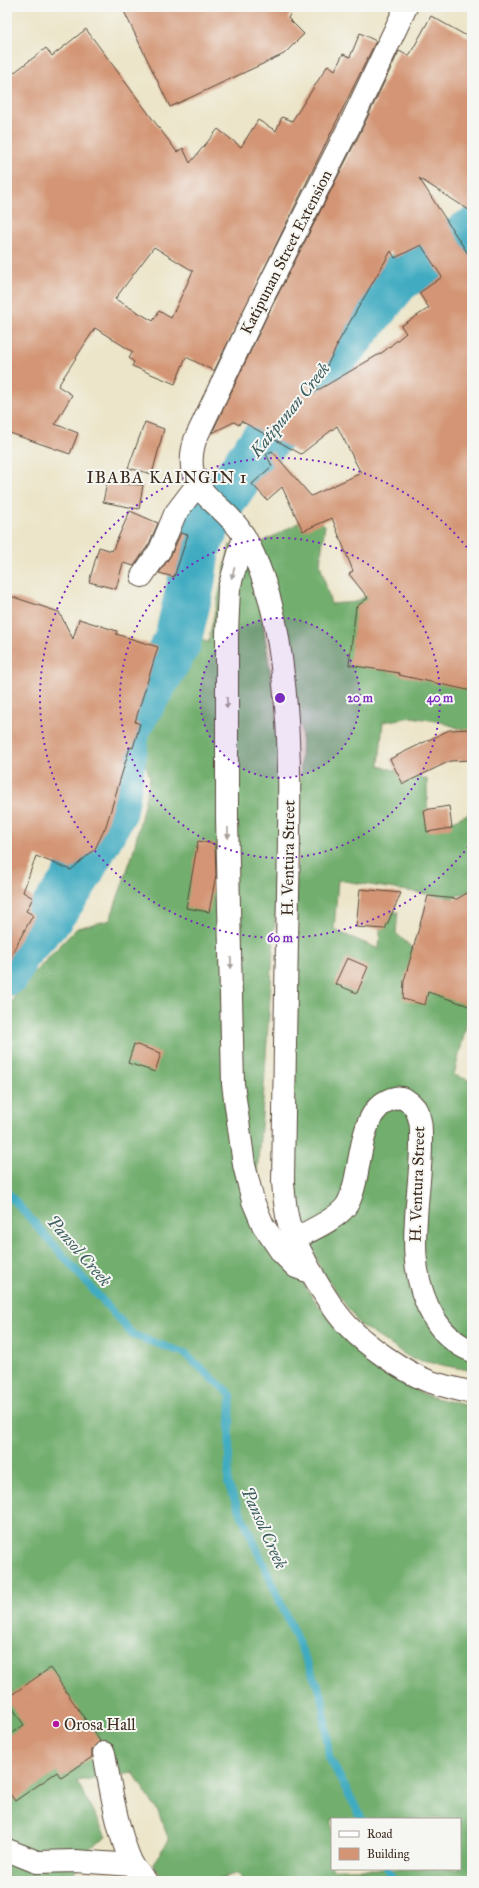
<svg xmlns="http://www.w3.org/2000/svg" width="479" height="1888" font-family="'IM FELL Great Primer',serif">
  <style>
    .forest { fill: #72ae6e; stroke: #566c46; fill-rule: evenodd }
    .lines { fill: none; stroke-linecap: round; stroke-linejoin: round }
    .stream { stroke: #41abc1; stroke-width: 8 }
    .river { stroke: #41abc1; stroke-width: 48 }
    .building { fill: #d39575; fill-rule: evenodd }
    .minor-casing { stroke: #564638; stroke-width: 24 }
    .minor { stroke: #fff; stroke-width: 22 }
    .oneway { fill: #a79f9a }
    .ring { fill: none; stroke: #7b2cbf; stroke-width: 2; stroke-dasharray: 2 4 }
    .poi-dot { fill: #b5179e; stroke: #f6f6f2; stroke-width: 1.5 }
    .labels { text-anchor: middle; dominant-baseline: central; stroke-width: 4; stroke-linejoin: round; paint-order: stroke }
    .street-label { font-size: 16px; fill: #3b2a1e; stroke: #f6f6f2 }
    .poi-label { font-size: 16px; fill: #3b2a1e; stroke: #f6f6f2; text-anchor: start }
    .water-label { font-size: 17px; font-style: italic; fill: #3d5e5f; stroke: #f6f6f2 }
    .neighbourhood-label { font-size: 17px; letter-spacing: 1px; fill: #3b2a1e; stroke: #f6f6f2 }
    .centre { fill: #7b2cbf; stroke: #f6f6f2; stroke-width: 2 }
    .ring-label { font-size: 12px; text-anchor: middle; font-weight: bold; fill: #7b2cbf; stroke: #f6f6f2; stroke-width: 4; stroke-linejoin: round; paint-order: stroke }
  </style>
  <rect width="100%" height="100%" fill="#f6f6f2"/>
  <filter id="ink" filterUnits="userSpaceOnUse"><feTurbulence type="fractalNoise" baseFrequency=".025" numOctaves="2"/><feDisplacementMap in="SourceGraphic" scale="8" xChannelSelector="R" yChannelSelector="G"/><feConvolveMatrix kernelMatrix="1 2 1 2 8 2 1 2 1" color-interpolation-filters="sRGB"/></filter>
  <filter id="wash" filterUnits="userSpaceOnUse"><feTurbulence type="fractalNoise" baseFrequency=".012" numOctaves="4" result="noise"/><feDisplacementMap in="SourceGraphic" scale="16" xChannelSelector="R" yChannelSelector="G"/><feGaussianBlur stdDeviation="0.9" result="paint"/><feColorMatrix in="noise" values="0 0 0 0 0 0 0 0 0 0 0 0 0 0 0 0 0 1.4 0 .05"/><feComposite in="paint" operator="in"/></filter>
  <g filter="url(#wash)">
    <rect width="100%" height="100%" fill="#ece5c9"/>
    <g class="forest">
      <path d="M 309,517 L 325,525 L 320,564 L 331,604 L 356,602 L 395,577 L 472,680 L 472,733 L 441,722 L 412,717 L 383,722 L 379,766 L 427,779 L 428,832 L 472,812 L 472,890 L 452,898 L 338,880 L 334,930 L 379,949 L 381,912 L 398,912 L 396,933 L 472,1003 L 454,1075 L 472,1081 L 472,1371 L 412,1359 L 360,1325 L 322,1272 L 292,1196 L 288,1109 L 302,733 L 284,624 L 257,545 Z"/>
      <path d="M 230,544 L 248,568 L 258,591 L 280,738 L 280,847 L 262,1117 L 256,1183 L 305,1286 C 334,1329 373,1370 422,1393 C 437,1400 456,1402 472,1407 L 472,1881 L 245,1881 L 238,1873 L 213,1881 L 163,1881 L 153,1863 L 169,1840 L 158,1812 L 133,1772 L 77,1781 L 106,1837 L 90,1848 L 74,1872 L 72,1881 L 7,1881 L 7,1013 L 17,990 L 77,928 L 110,920 L 133,853 L 150,778 L 135,733 L 192,632 L 208,643 ZM 332,1819 L 460,1819 L 460,1869 L 332,1869 Z"/>
    </g>
    <g class="lines">
      <g class="stream">
        <path d="M 7,1192 L 133,1335 L 184,1353 L 231,1395 L 228,1484 L 322,1696 L 329,1757 L 362,1819"/>
        <path d="M 387,1869 L 394,1881"/>
      </g>
      <path class="river" d="M 7,972 L 16,952 L 48,918 L 73,883 L 114,809 L 127,726 L 177,643 L 191,584 L 196,548 L 212,514 L 254,454 L 397,279 L 472,232"/>
    </g>
    <g id="blocks">
      <g class="building">
        <path d="M 122,7 L 294,7 L 288,18 L 304,34 L 284,54 L 170,107 Z"/>
        <path d="M 431,16 L 472,39 L 472,212 L 419,178 L 472,260 L 472,691 L 399,675 L 399,673 L 349,665 L 356,607 L 368,598 L 349,574 L 353,571 L 332,518 L 303,531 L 282,487 L 267,500 L 252,484 L 272,466 L 266,454 L 272,451 L 311,496 L 361,473 L 337,426 L 301,454 L 241,421 L 239,425 L 234,422 L 212,433 L 267,316 L 360,133 L 399,51 L 409,56 ZM 421,245 L 442,277 L 419,293 L 429,308 L 401,326 L 406,333 L 383,352 L 313,393 L 338,344 L 336,346 L 391,251 L 395,258 Z"/>
        <path d="M 86,29 L 177,152 L 183,148 L 190,163 L 218,129 L 241,147 L 258,120 L 276,131 L 282,117 L 292,121 L 328,65 L 335,70 L 343,54 L 350,57 L 360,33 L 376,41 L 214,371 L 186,357 L 175,384 L 132,366 L 134,362 L 129,358 L 133,352 L 95,328 L 58,386 L 72,395 L 55,424 L 78,433 L 70,454 L 7,432 L 7,78 L 46,48 L 52,56 ZM 154,247 L 193,271 L 171,318 L 159,311 L 153,321 L 115,299 Z"/>
        <path d="M 145,422 L 164,429 L 152,474 L 128,468 Z"/>
        <path d="M 107,483 L 143,485 L 139,509 L 103,502 Z"/>
        <path d="M 130,511 L 158,523 L 149,544 L 134,566 L 123,563 L 116,589 L 89,582 L 99,547 L 112,551 Z"/>
        <path d="M 181,533 L 188,535 L 174,577 L 159,573 L 171,555 Z"/>
        <path d="M 7,595 L 59,612 L 73,639 L 79,619 L 117,631 L 116,634 L 158,647 L 135,722 L 140,724 L 133,748 L 130,747 L 106,826 L 95,849 L 71,870 L 36,856 L 23,892 L 33,898 L 26,911 L 33,915 L 7,962 Z"/>
        <path d="M 472,729 L 472,760 L 450,761 L 403,784 L 390,759 L 449,730 Z"/>
        <path d="M 449,806 L 452,828 L 427,832 L 424,810 Z"/>
        <path d="M 198,841 L 215,844 L 216,875 L 209,912 L 186,908 Z"/>
        <path d="M 360,889 L 401,893 L 385,929 L 356,927 Z"/>
        <path d="M 472,890 L 472,1007 L 428,992 L 425,1005 L 403,999 L 404,981 L 428,896 L 457,899 Z"/>
        <path d="M 347,958 L 368,967 L 357,993 L 335,984 Z"/>
        <path d="M 134,1044 L 161,1053 L 155,1072 L 128,1063 Z"/>
        <path d="M 50,1668 L 100,1741 L 92,1749 L 92,1757 L 61,1778 L 57,1772 L 15,1801 L 7,1790 L 7,1736 L 24,1725 L 7,1700 L 7,1698 Z"/>
      </g>
    </g>
  </g>
  <g filter="url(#ink)">
    <use href="#blocks" fill-opacity="0" stroke="#564638" stroke-width="1"/>
    <g class="lines">
      <g class="minor-casing">
        <g id="minor">
          <path d="M 406,7 L 349,127 L 256,311 L 195,440 C 179,495 223,499 244,536 C 260,564 270,596 276,627 C 292,714 290,804 288,892 C 286,989 284,1085 283,1182 C 284,1196 285,1210 289,1224 C 299,1253 327,1304 348,1326 C 367,1346 403,1371 428,1381 C 442,1386 458,1389 472,1393"/>
          <path d="M 244,536 L 229,588 L 227,634 L 227,818 L 233,1084 L 244,1165 L 253,1201 L 263,1225 L 282,1253 L 296,1267 L 312,1273"/>
          <path d="M 142,576 L 160,550 L 175,514 L 197,485"/>
          <path d="M 296,1238 C 310,1231 341,1217 348,1203 C 364,1173 355,1107 395,1098 C 403,1096 410,1102 415,1108 C 422,1119 421,1131 421,1143 C 421,1203 401,1263 434,1318 C 443,1333 455,1344 472,1351"/>
          <path d="M 104,1753 C 111,1789 117,1831 132,1864 C 135,1870 142,1876 146,1881"/>
          <path d="M 7,1850 L 37,1862 L 75,1861 L 133,1865"/>
        </g>
      </g>
      <use href="#minor" class="minor"/>
    </g>
    <defs><path id="oneway-solid" d="M-6-.8H1V-3.2L6.5 0L1 3.2V.8H-6Z"/></defs>
    <g class="oneway">
      <use href="#oneway-solid" transform="translate(233 573) rotate(106)"/>
      <use href="#oneway-solid" transform="translate(227 703) rotate(89)"/>
      <use href="#oneway-solid" transform="translate(228 833) rotate(89)"/>
      <use href="#oneway-solid" transform="translate(231 963) rotate(89)"/>
    </g>
  </g>
  <circle cx="280" cy="698" r="80" fill="#7b2cbf" fill-opacity=".12"/>
  <g class="ring">
    <circle cx="280" cy="698" r="80"/>
    <circle cx="280" cy="698" r="160"/>
    <path d="M472 842A240 240 0 1 1 472 554"/>
  </g>
  <circle class="poi-dot" cx="56" cy="1724" r="4"/>
  <g class="labels">
    <g class="street-label">
      <text transform="translate(286 252) rotate(-63)">Katipunan Street Extension</text>
      <text transform="translate(288 858) rotate(-89)">H. Ventura Street</text>
      <text transform="translate(417 1184) rotate(-88)">H. Ventura Street</text>
    </g>
    <g class="poi-label">
      <text x="64" y="1724">Orosa Hall</text>
    </g>
    <g class="water-label">
      <text transform="translate(290 410) rotate(-51)">Katipunan Creek</text>
      <text transform="translate(79 1251) rotate(49)">Pansol Creek</text>
      <text transform="translate(264 1528) rotate(66)">Pansol Creek</text>
    </g>
    <g class="neighbourhood-label">
      <text x="167" y="477">IBABA KAINGIN 1</text>
    </g>
  </g>
  <circle cx="280" cy="698" r="6" class="centre"/>
  <g class="ring-label">
    <text x="360" y="702">20 m</text>
    <text x="440" y="702">40 m</text>
    <text x="280" y="942">60 m</text>
  </g>
  <rect width="479" height="1888" fill="none" stroke="#f6f6f2" stroke-width="24"/>
  <rect x="331" y="1818" width="130" height="52" fill="#f6f6f2" stroke="#aba49d"/>
  <rect x="339" y="1831" width="20" height="6" fill="#ffffff" stroke="#aba49d"/>
  <text x="367" y="1838" font-size="12" fill="#3b2a1e">Road</text>
  <rect x="339" y="1848" width="20" height="12" fill="#d39575" stroke="#aba49d"/>
  <text x="367" y="1858" font-size="12" fill="#3b2a1e">Building</text>
</svg>
